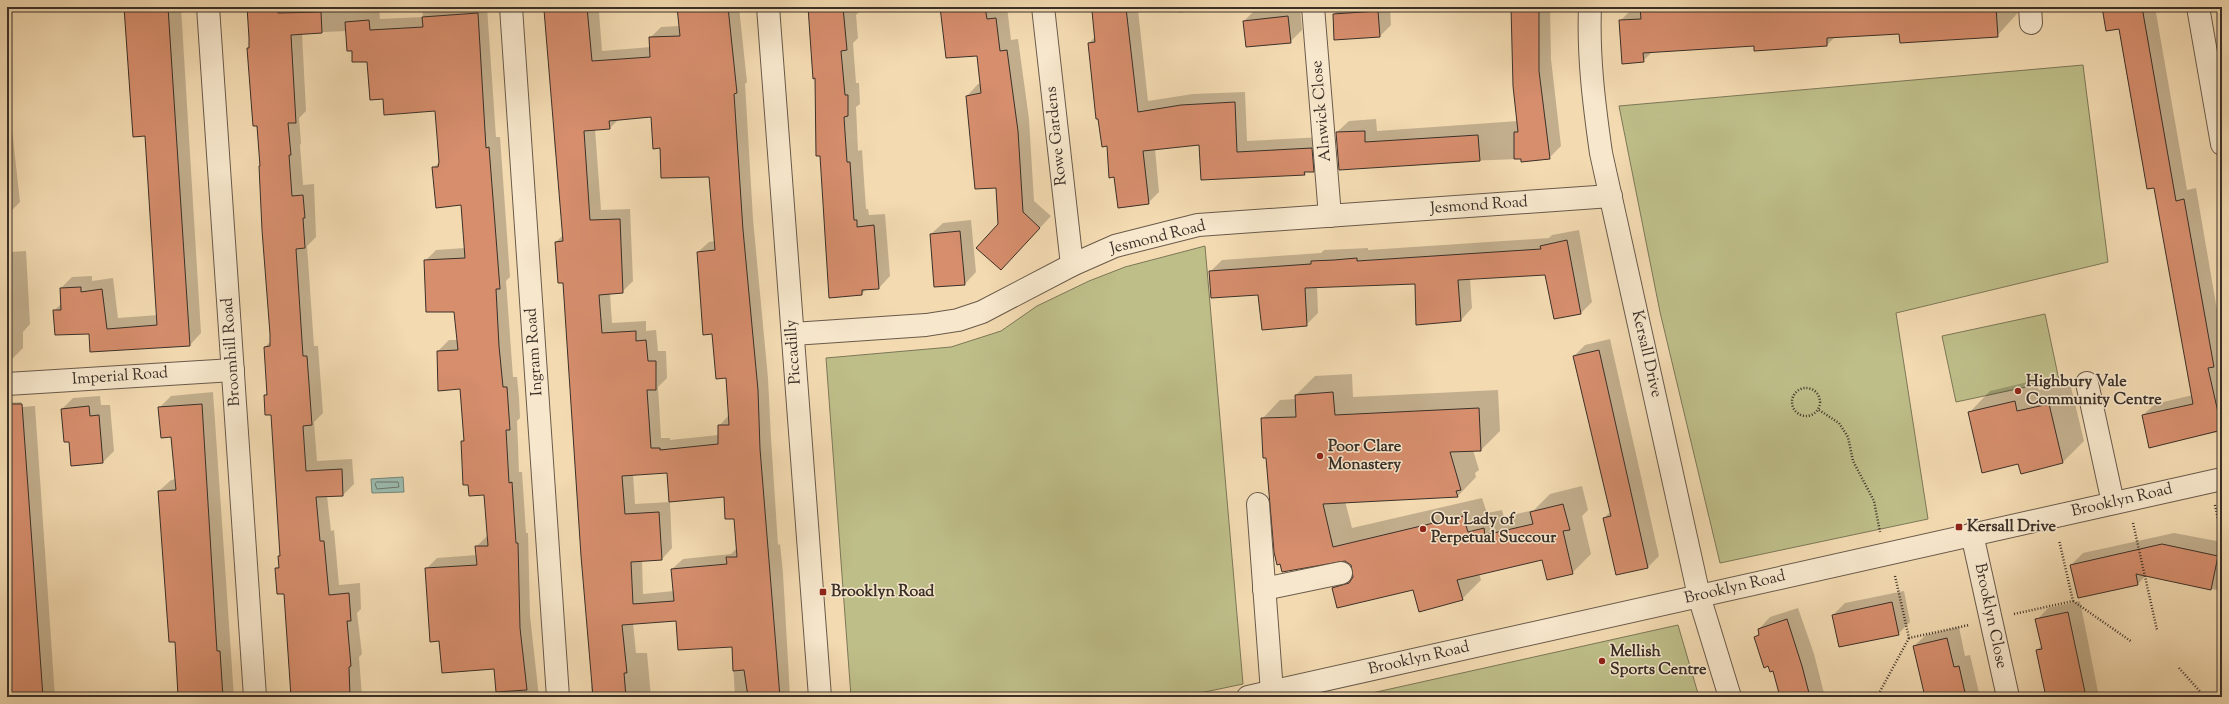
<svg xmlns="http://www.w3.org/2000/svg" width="2229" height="704" font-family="'Sorts Mill Goudy',serif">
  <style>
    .green { fill: #bebe89; stroke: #7c7758 }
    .water { fill: #9bbaad; stroke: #758378 }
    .shadow { fill: #0003; fill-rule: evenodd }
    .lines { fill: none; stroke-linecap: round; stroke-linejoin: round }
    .shore { stroke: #6b756a; stroke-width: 1 }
    .building { fill: #d68e6d; stroke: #3b3028; fill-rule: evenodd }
    .minor-casing { stroke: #695a4a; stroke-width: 24 }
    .path { stroke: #3b3028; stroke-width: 2.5; stroke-dasharray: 1 2; stroke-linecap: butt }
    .minor { stroke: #f7e7cc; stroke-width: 22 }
    .poi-dot { fill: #8f2418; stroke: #f7e7cc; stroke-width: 1.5 }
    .labels { text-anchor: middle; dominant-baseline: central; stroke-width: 3; stroke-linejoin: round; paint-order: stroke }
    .street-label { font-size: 16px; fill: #3b3028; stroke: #f7e7cc }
    .poi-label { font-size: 16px; font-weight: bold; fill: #3b3028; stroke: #f7e7cc; text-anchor: start }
  </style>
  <rect width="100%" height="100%" fill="#f3dab1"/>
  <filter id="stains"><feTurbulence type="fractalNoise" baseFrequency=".005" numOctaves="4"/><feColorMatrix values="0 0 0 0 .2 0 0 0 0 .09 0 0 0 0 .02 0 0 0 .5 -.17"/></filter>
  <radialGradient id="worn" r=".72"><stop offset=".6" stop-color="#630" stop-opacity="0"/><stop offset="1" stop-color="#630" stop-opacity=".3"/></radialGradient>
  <g class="green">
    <path d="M 2083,65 L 2108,262 L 1896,313 L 1928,519 L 1720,563 L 1660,312 L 1619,106 Z"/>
    <path d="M 1205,246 L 1243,684 L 1181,697 L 851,697 L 826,358 L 951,347 L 1001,331 L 1037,306 L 1089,281 L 1125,267 Z"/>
    <path d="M 2045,314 L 2059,380 L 1956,402 L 1942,336 Z"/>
    <path d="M 1678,625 L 1699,697 L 1354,697 Z"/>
  </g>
  <path class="water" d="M 403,477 L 404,492 L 372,493 L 371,479 Z"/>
  <g class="shadow">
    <path d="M 7,7 L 10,7 L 11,19 L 7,23 Z"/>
    <path d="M 125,7 L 181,7 L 201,333 L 190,345 L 91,350 L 90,333 L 54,311 L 62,303 L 61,288 L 72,277 L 92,276 L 92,281 L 113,278 L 118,318 L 158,315 L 146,135 Z"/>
    <path d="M 248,7 L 379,7 L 380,19 L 423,17 L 422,7 L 487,7 L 496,137 L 500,137 L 510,277 L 506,281 L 513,377 L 517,377 L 519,397 L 520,418 L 517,421 L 519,472 L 522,472 L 526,533 L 528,533 L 530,616 L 539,697 L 497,697 L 494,667 L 440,640 L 426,569 L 437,558 L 477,555 L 476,547 L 488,535 L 484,494 L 462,442 L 464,439 L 461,388 L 438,351 L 449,340 L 458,340 L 455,311 L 425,261 L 436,250 L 465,248 L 462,204 L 433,168 L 440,162 L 436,110 L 384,98 L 367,61 L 353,49 L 347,31 L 302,33 L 306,111 L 299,118 L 301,143 L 300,145 L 303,185 L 314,184 L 316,237 L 307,246 L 314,346 L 318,346 L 323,413 L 314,422 L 317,461 L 352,459 L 354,484 L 343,495 L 327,496 L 331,531 L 334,530 L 339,585 L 360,583 L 361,609 L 357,613 L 362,654 L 359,657 L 362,697 L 292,697 L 284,593 L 276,568 L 280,565 L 279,556 L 281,554 L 272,414 L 265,396 L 268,392 L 265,347 L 271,341 L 261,165 L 248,48 L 250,46 Z"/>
    <path d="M 547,7 L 630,7 L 628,10 L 599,12 L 602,51 L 651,47 L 650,38 L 661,27 L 680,26 L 678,7 L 739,7 L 747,82 L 745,84 L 753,219 L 768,378 L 771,438 L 778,545 L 780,544 L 783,573 L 790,697 L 735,697 L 732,646 L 677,620 L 633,623 L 636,653 L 647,653 L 651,697 L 592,697 L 591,686 L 593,684 L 564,282 L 556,242 L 563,235 L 558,152 L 555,152 L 550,55 L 545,10 ZM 652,116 L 661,147 L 710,176 L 715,241 L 709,242 L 698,252 L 727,377 L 729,415 L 719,426 L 719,435 L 670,440 L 670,438 L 661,438 L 658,387 L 667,378 L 666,351 L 658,351 L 656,330 L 646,331 L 646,321 L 612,323 L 610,293 L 622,292 L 633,281 L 630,209 L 601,210 L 595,129 L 610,128 L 619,119 ZM 668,472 L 725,496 L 735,518 L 737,548 L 731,554 L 683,559 L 672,569 L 674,591 L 643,594 L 642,560 L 662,559 L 672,548 L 670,502 L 635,504 L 633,474 Z"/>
    <path d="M 809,7 L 864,7 L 856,15 L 858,38 L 853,43 L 856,83 L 859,83 L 860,104 L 856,107 L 858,151 L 862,150 L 866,209 L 868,209 L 869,215 L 885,214 L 890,276 L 879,288 L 867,288 L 862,294 L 816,77 Z"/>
    <path d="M 941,7 L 1007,7 L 1011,40 L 1018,39 L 1029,119 L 1034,201 L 1051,216 L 1012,258 L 997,186 L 975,188 L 967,96 L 978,84 L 981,84 L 978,55 Z"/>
    <path d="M 1098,7 L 1163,7 L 1138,10 L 1148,101 L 1193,94 L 1245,92 L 1247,141 L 1323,137 L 1324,160 L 1313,171 L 1307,171 L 1304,174 L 1200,143 L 1155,149 L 1159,192 L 1148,203 L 1115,176 L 1089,43 L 1095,37 L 1093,12 Z"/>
    <path d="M 1178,7 L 1235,7 L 1232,10 L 1207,11 L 1207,8 L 1179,13 Z"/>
    <path d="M 1281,7 L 1300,7 L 1302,30 L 1290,42 L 1244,21 L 1256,9 Z"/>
    <path d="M 1341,7 L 1390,7 L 1391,25 L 1379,37 L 1334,14 Z"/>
    <path d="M 1512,7 L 1550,7 L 1551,59 L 1561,146 L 1549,158 L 1466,161 L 1340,169 L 1337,132 L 1349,121 L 1376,119 L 1377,131 L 1518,121 L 1513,77 Z"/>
    <path d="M 1634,7 L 2023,7 L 1997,36 L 1900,33 L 1835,37 L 1827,45 L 1755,45 L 1653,51 L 1643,61 L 1620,21 Z"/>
    <path d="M 2105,7 L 2155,7 L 2187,190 L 2196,188 L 2222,339 L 2222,357 L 2220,359 L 2222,368 L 2222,431 L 2150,447 L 2143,415 L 2155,404 L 2193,395 L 2154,187 L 2120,28 Z"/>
    <path d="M 7,120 L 11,120 L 20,202 L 9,213 L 11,252 L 26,251 L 30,324 L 23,332 L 23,348 L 12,359 L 7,359 Z"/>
    <path d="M 971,220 L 976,272 L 965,284 L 931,234 L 943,223 Z"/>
    <path d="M 1579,230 L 1592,302 L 1581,313 L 1546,274 L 1470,278 L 1472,308 L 1461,320 L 1416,283 L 1317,286 L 1318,313 L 1306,325 L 1259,294 L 1210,272 L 1222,260 L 1321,253 L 1324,250 L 1368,248 L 1368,250 L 1549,238 L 1552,235 Z"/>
    <path d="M 1610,339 L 1659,556 L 1648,567 L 1616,574 L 1604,518 L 1611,511 L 1574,356 L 1585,345 Z"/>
    <path d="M 1352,374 L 1353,397 L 1498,390 L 1500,431 L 1481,450 L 1473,450 L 1479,470 L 1475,473 L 1476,477 L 1458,496 L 1345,501 L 1352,528 L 1482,498 L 1487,513 L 1502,510 L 1504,517 L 1534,510 L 1550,494 L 1582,486 L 1588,510 L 1582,516 L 1591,554 L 1572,573 L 1542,559 L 1479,573 L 1481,580 L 1462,599 L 1413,589 L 1333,588 L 1352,569 L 1351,564 L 1346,560 L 1338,560 L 1267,457 L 1262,419 L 1280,400 L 1296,399 L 1296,395 L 1315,376 Z"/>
    <path d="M 2036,380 L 2039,390 L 2070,383 L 2084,441 L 2063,462 L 2019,463 L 1969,413 L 1990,391 Z"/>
    <path d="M 213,392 L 234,697 L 179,697 L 176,641 L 159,491 L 171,480 L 176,479 L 172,436 L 159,408 L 171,396 Z"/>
    <path d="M 100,396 L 101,405 L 110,405 L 114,451 L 103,462 L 70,441 L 62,409 L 73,398 Z"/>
    <path d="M 21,402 L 22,407 L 35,406 L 55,697 L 7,697 L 7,403 Z"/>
    <path d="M 2174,533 L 2222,542 L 2222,589 L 2217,590 L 2146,575 L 2138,584 L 2071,565 L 2083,553 Z"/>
    <path d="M 1904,591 L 1910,622 L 1898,634 L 1833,615 L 1845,603 Z"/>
    <path d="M 2080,601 L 2099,697 L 2047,697 L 2037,650 L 2042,645 L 2037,620 L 2048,608 Z"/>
    <path d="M 1798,608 L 1814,654 L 1825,697 L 1781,697 L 1774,670 L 1755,637 L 1760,633 L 1759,629 L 1770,617 Z"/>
    <path d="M 1959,627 L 1965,656 L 1970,655 L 1980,697 L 1926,697 L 1914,646 L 1926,635 Z"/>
  </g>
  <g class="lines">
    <path class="shore" d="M 377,482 L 398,482 L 399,487 L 377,489 L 375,484 Z"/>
  </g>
  <g class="building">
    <path d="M 124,7 L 168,7 L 190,346 L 90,352 L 89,334 L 55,335 L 53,310 L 61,310 L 60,288 L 81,287 L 81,292 L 102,289 L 107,329 L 157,325 L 145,136 L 133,137 Z"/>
    <path d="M 247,7 L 277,7 L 278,13 L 321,12 L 322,33 L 291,35 L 296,123 L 288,123 L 291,155 L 289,155 L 292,196 L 303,195 L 305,218 L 303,218 L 305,248 L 296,249 L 303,356 L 307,356 L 312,425 L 303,426 L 306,471 L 342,469 L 343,496 L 316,497 L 320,541 L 324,541 L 329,595 L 349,593 L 351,621 L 347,621 L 351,666 L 349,667 L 350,697 L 291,697 L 284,594 L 277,594 L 275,568 L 279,568 L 278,556 L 280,556 L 271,415 L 265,415 L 264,395 L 267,395 L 264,347 L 270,346 L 270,334 L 262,230 L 259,166 L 260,166 L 257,126 L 253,126 L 247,48 L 249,48 L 249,38 Z"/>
    <path d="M 587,7 L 592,61 L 650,57 L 649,37 L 680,36 L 677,7 L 728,7 L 737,93 L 734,94 L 743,230 L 758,390 L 760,449 L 780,697 L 748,697 L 744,670 L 733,671 L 732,647 L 678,650 L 676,621 L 622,625 L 627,673 L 624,673 L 626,697 L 593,697 L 581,556 L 563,283 L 558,283 L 555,242 L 563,241 L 544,10 ZM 651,117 L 653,149 L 660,148 L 661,178 L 709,177 L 715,250 L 697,252 L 703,335 L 712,334 L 716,379 L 726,378 L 729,425 L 718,425 L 718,444 L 660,450 L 660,448 L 651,448 L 647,390 L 656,390 L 656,361 L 648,361 L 646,340 L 636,341 L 636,331 L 602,333 L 599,295 L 623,293 L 620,219 L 590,220 L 584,131 L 610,129 L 609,121 ZM 667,473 L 669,502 L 724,497 L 725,519 L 734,519 L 737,557 L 726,557 L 727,564 L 671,569 L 674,601 L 633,604 L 631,562 L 662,560 L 659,512 L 625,514 L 622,476 Z"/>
    <path d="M 808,7 L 843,7 L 847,50 L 841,51 L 845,95 L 848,95 L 848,116 L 844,117 L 847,162 L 850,162 L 854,220 L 857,220 L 857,227 L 874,225 L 879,289 L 862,290 L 862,295 L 829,298 L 820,156 L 816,156 L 815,78 L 813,79 Z"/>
    <path d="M 940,7 L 985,7 L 987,19 L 996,18 L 1000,51 L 1007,50 L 1018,131 L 1023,212 L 1040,228 L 1001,270 L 976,248 L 998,224 L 996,188 L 975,189 L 966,96 L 981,93 L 977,56 L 946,58 Z"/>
    <path d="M 1511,7 L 1539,7 L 1539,71 L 1550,159 L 1521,162 L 1521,159 L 1514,159 L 1514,132 L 1518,132 L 1513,86 Z"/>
    <path d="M 1640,7 L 1996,7 L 1998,37 L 1900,43 L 1899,34 L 1827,38 L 1827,46 L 1754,51 L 1754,46 L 1643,53 L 1644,62 L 1622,64 L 1619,20 L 1641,19 Z"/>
    <path d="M 2102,7 L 2142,7 L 2176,201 L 2184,199 L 2214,367 L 2208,368 L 2222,430 L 2149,448 L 2142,415 L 2193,404 L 2154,188 L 2147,189 L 2119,29 L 2106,31 Z"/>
    <path d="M 1126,8 L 1138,112 L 1181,105 L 1235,102 L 1237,152 L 1312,148 L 1314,172 L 1304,172 L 1305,175 L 1201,180 L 1199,145 L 1143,151 L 1149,204 L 1118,208 L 1114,177 L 1109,178 L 1107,146 L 1102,147 L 1098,119 L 1096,119 L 1088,43 L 1095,42 L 1092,11 Z"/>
    <path d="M 1378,11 L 1380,37 L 1334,40 L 1333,14 Z"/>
    <path d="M 478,13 L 486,148 L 489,147 L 500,289 L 496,289 L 499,346 L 503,387 L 507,387 L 510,430 L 506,430 L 509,483 L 512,482 L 516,543 L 518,543 L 520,628 L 527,690 L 496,692 L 494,669 L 442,673 L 439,641 L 430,642 L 425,568 L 477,565 L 475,546 L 488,546 L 484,495 L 469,496 L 468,485 L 463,485 L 461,441 L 464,441 L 460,389 L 438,391 L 437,351 L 458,350 L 454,312 L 426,312 L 424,260 L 465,258 L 461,205 L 436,208 L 432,167 L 438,167 L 439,162 L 435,111 L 384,115 L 383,99 L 370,100 L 367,62 L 352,62 L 352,51 L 347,51 L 345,22 L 369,20 L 370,30 L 423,27 L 422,17 Z"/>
    <path d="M 1288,16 L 1291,43 L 1246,47 L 1243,21 Z"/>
    <path d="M 1365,131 L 1365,142 L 1478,135 L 1480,161 L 1339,170 L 1336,132 Z"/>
    <path d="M 960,231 L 965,285 L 934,287 L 930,234 Z"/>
    <path d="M 1567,240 L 1581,314 L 1554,319 L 1545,275 L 1458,280 L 1461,321 L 1416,325 L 1415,284 L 1305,288 L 1307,326 L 1262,330 L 1258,295 L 1211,298 L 1209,271 L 1311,264 L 1311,261 L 1334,260 L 1357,258 L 1357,261 L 1541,249 L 1540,246 Z"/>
    <path d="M 1599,350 L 1648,568 L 1616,575 L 1603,518 L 1611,516 L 1573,356 Z"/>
    <path d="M 1333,392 L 1335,415 L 1479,408 L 1481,451 L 1450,452 L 1461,490 L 1456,491 L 1458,497 L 1323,504 L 1333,547 L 1463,516 L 1468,532 L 1484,528 L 1485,535 L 1533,524 L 1530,512 L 1563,504 L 1570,530 L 1563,531 L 1573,574 L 1547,580 L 1542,560 L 1457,580 L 1463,600 L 1419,612 L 1413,590 L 1337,608 L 1332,588 L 1349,583 L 1353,577 L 1351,565 L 1345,561 L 1282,572 L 1280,564 L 1277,565 L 1274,552 L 1266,458 L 1263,458 L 1261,418 L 1296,417 L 1295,395 Z"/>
    <path d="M 2015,401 L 2017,411 L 2049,404 L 2063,463 L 2021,474 L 2018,464 L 1982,473 L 1968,412 Z"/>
    <path d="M 7,404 L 22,404 L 43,697 L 7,697 Z"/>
    <path d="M 202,404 L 217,651 L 220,651 L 223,697 L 178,696 L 175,642 L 169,642 L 158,491 L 176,490 L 171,437 L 161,438 L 158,407 Z"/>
    <path d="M 89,406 L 90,416 L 99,415 L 103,463 L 71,466 L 69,442 L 64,442 L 61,409 Z"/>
    <path d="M 2162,544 L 2218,556 L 2211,590 L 2136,574 L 2138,585 L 2078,598 L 2070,565 Z"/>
    <path d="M 1892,602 L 1899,635 L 1839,647 L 1832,615 Z"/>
    <path d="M 2068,612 L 2086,697 L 2046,697 L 2036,650 L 2042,649 L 2035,619 Z"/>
    <path d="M 1787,619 L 1802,666 L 1810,697 L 1780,697 L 1773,671 L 1770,672 L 1768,666 L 1764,668 L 1754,637 L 1759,635 L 1758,629 Z"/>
    <path d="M 1947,638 L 1954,667 L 1959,666 L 1966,697 L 1925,697 L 1913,646 Z"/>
  </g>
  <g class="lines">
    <g class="minor-casing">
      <g id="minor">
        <path d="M 208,7 L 255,697"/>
        <path d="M 511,7 L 558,697"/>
        <path d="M 768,7 L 820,697"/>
        <path d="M 1043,7 L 1072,265"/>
        <path d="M 1313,7 L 1330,216"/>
        <path d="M 1590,7 C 1588,56 1594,104 1601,153 L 1699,596 L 1730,697"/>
        <path d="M 2030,7 L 2031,23"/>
        <path d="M 2198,7 L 2222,144"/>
        <path d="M 793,334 L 926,325 L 958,320 L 982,312 L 1072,265 L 1115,246 L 1198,225 L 1611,196"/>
        <path d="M 2087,383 L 2113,503"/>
        <path d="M 7,384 L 233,370"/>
        <path d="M 1258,504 L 1272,692"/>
        <path d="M 1972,534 L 2008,697"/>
        <path d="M 1264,589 L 1341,573"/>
        <path d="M 1248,697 L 2222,479"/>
      </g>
    </g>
    <g class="path">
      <circle cx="1806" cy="402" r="14"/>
      <path d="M 1819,410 L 1839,423 L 1848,437 L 1853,461 L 1874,501 L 1880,532"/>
      <path d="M 2215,505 L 2222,538"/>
      <path d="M 2133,523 L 2157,630"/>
      <path d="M 1895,576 L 1909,638 L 1969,625"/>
      <path d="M 2073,601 L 2132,642"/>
      <path d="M 2014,614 L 2073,601 L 2059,540"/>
      <path d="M 2179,668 L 2205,697"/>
      <path d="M 1877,697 L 1909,638"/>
    </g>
    <use href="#minor" class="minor"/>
  </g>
  <g class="poi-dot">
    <circle cx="2018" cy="391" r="4"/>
    <circle cx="1320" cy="456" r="4"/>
    <rect x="1955" y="523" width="8" height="8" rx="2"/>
    <circle cx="1423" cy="529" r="4"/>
    <rect x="819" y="588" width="8" height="8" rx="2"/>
    <circle cx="1602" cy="661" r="4"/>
  </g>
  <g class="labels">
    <g class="street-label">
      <text transform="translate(1322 111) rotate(-95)">Alnwick Close</text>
      <text transform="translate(1057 136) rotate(-96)">Rowe Gardens</text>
      <text transform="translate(1479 206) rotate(-4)">Jesmond Road</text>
      <text transform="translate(1158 238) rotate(-14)">Jesmond Road</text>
      <text transform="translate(232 352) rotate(-94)">Broomhill Road</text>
      <text transform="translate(535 352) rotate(-94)">Ingram Road</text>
      <text transform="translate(794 352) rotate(-94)">Piccadilly</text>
      <text transform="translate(1646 354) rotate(77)">Kersall Drive</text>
      <text transform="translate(120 377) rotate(-4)">Imperial Road</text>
      <text transform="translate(2122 501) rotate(-13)">Brooklyn Road</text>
      <text transform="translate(1735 588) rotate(-13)">Brooklyn Road</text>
      <text transform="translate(1990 616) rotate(78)">Brooklyn Close</text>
      <text transform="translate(1419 659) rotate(-13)">Brooklyn Road</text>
    </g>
    <g class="poi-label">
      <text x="2026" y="382">Highbury Vale<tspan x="2026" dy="18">Community Centre</tspan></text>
      <text x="1328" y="447">Poor Clare<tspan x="1328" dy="18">Monastery</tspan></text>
      <text x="1431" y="520">Our Lady of<tspan x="1431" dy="18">Perpetual Succour</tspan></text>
      <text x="1967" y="527">Kersall Drive</text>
      <text x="831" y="592">Brooklyn Road</text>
      <text x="1610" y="652">Mellish<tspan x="1610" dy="18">Sports Centre</tspan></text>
    </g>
  </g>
  <rect width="2229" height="704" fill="none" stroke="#f3dab1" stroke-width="24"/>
  <rect x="8" y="8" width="2213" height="688" fill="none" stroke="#3b3028" stroke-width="2"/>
  <rect x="12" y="12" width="2205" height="680" fill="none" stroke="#3b3028"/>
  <rect width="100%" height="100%" filter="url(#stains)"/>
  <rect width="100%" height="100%" fill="url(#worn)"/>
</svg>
